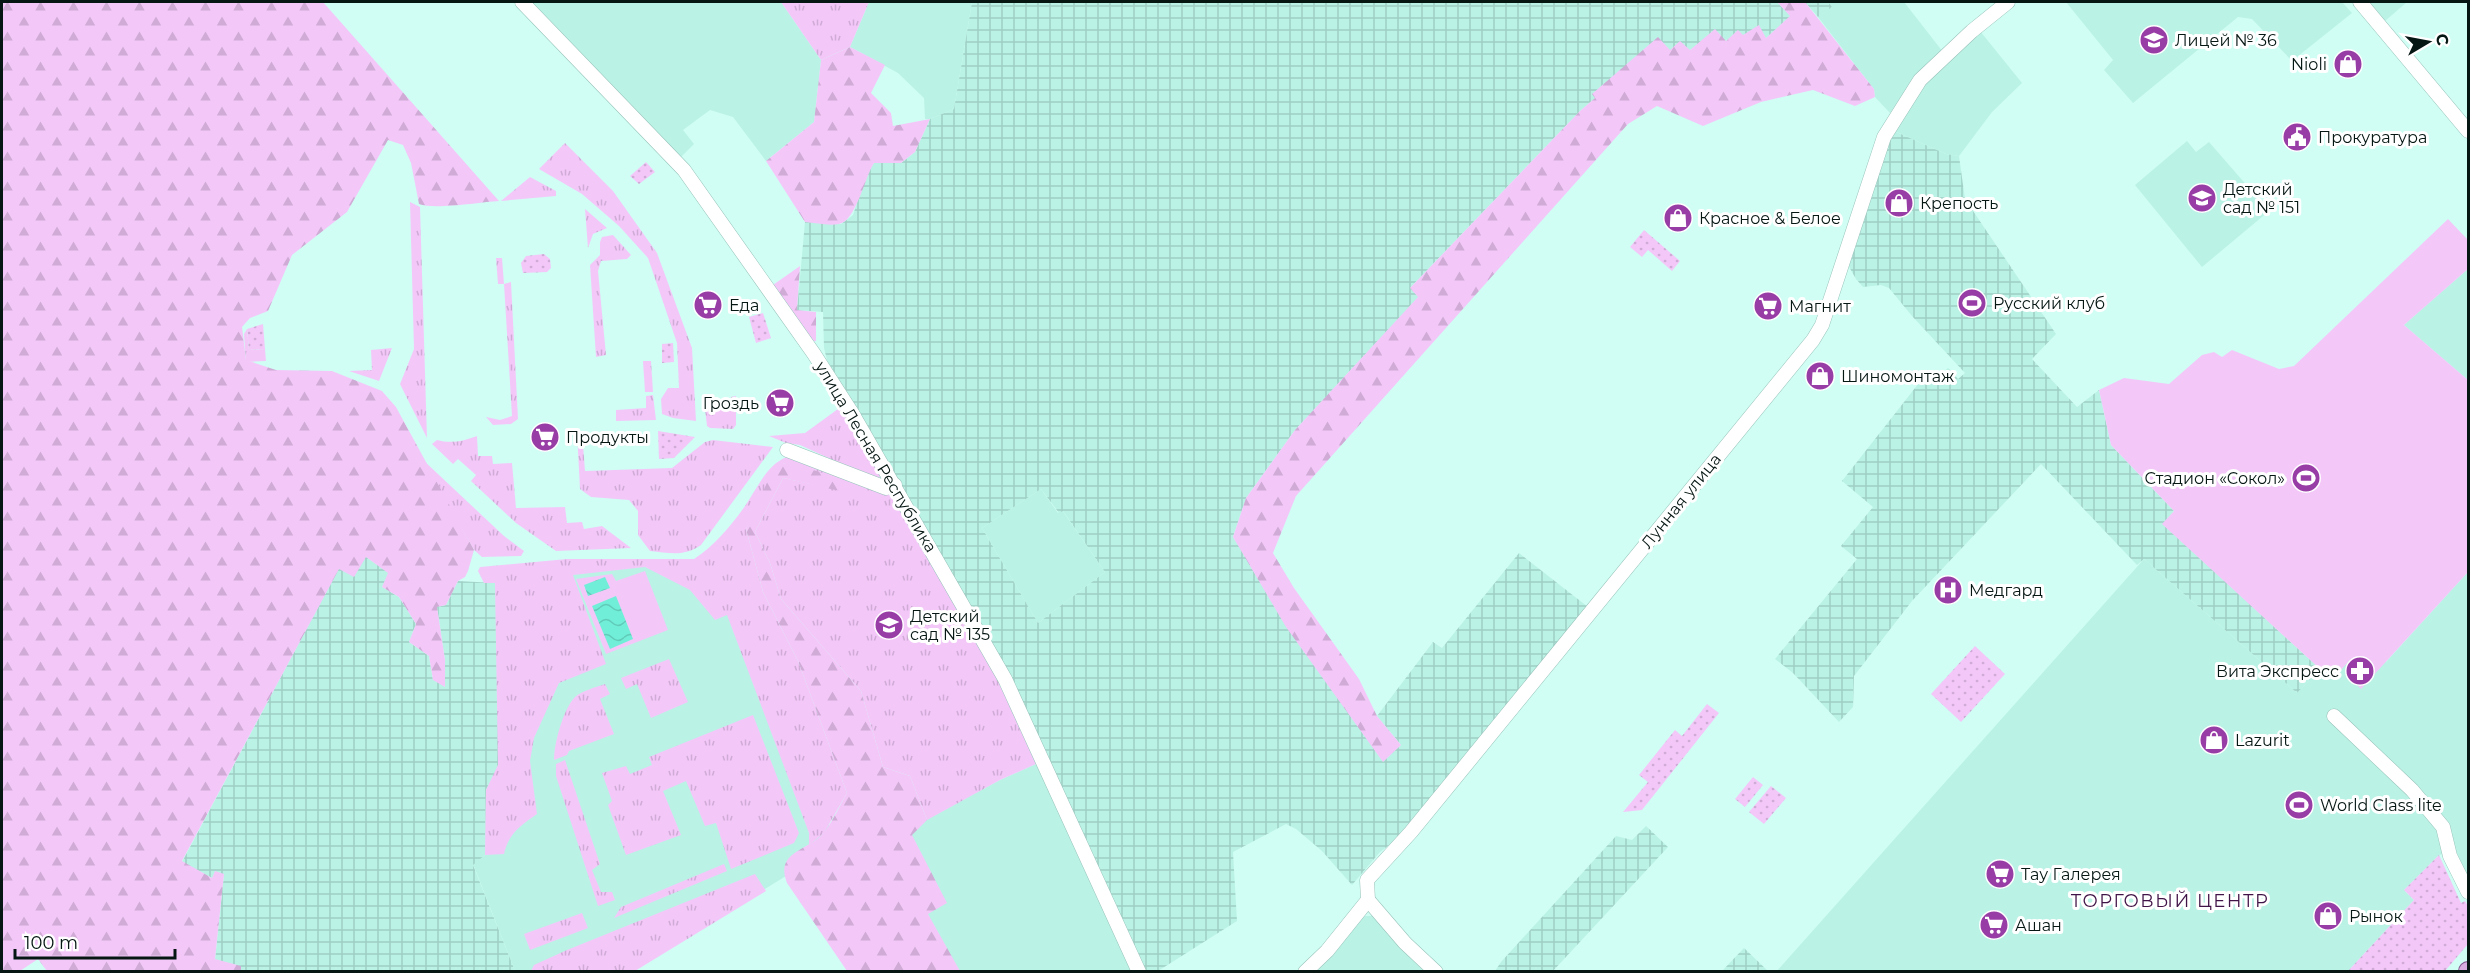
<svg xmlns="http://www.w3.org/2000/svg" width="2470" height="973" font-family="Montserrat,sans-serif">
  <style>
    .built { fill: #bbf2e6 }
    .industrial { fill: url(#industrial-grid); fill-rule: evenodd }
    .grass { fill: url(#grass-tufts) }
    .forest { fill: url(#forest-firs) }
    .park { fill: url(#park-dots) }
    .pitch { fill: #f3c8f9 }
    .water { fill: url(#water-waves) }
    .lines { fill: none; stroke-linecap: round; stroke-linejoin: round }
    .minor-casing { stroke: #97c3ba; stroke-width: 15 }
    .major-casing { stroke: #7d5389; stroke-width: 20 }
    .minor { stroke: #fff; stroke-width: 14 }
    .major { stroke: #d7acde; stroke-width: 18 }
    .labels { text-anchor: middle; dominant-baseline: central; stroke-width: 6; stroke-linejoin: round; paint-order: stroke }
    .poi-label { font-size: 16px; fill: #051613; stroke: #fff; text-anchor: start }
    .street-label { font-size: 16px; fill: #051613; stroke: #fff }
    .neighbourhood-label { font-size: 18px; letter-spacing: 1.5px; fill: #401447; stroke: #fff }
  </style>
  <defs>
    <pattern id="industrial-grid" width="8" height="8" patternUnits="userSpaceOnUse" patternTransform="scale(1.5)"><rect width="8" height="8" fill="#bbf2e6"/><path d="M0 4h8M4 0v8" fill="none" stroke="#9fcfc4"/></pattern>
    <pattern id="grass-tufts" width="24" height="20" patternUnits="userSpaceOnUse" patternTransform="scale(1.5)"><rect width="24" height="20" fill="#f3c8f9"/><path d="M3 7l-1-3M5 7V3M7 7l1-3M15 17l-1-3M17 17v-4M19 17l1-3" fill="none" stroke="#cfabd5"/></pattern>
    <pattern id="forest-firs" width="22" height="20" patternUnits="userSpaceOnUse" patternTransform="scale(1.5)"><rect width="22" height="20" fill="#f3c8f9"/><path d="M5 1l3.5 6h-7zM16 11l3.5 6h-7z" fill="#cfabd5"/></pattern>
    <pattern id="park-dots" width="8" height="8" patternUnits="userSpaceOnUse" patternTransform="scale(1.5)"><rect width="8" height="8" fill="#f3c8f9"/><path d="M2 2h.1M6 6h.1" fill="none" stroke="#cfabd5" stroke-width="1.8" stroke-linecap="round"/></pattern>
    <pattern id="water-waves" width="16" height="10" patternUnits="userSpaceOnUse" patternTransform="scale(1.5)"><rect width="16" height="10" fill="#71eed8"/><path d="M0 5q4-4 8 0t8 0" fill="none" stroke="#60cbb8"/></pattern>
  </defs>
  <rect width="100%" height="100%" fill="#d0fef4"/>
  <g class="built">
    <path d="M 530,2 L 781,2 L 821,60 L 814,122 L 766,161 L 733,117 L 710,110 L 683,130 L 694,144 L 679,159 Z"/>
    <path d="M 869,2 L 972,2 L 954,109 L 930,119 L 925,119 L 924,98 L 898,73 L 850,47 Z"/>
    <path d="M 1828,2 L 1904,2 L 1943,52 L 1916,76 L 1890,113 L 1875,97 L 1874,89 L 1818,17 L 1831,7 Z"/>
    <path d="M 2066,2 L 2342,2 L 2352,13 L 2292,61 L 2252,19 L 2238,17 L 2133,103 L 2104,70 L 2113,60 Z"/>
    <path d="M 2369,2 L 2407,2 L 2385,21 Z"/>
    <path d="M 1980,31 L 2022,83 L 1992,112 L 1959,156 L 1946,154 L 1894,131 L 1924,84 Z"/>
    <path d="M 2187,141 L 2196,152 L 2209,142 L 2269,211 L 2202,267 L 2135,185 Z"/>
    <path d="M 2468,269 L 2468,380 L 2404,325 Z"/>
    <path d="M 1041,489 L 1058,513 L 1062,510 L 1105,572 L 1038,623 L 982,528 Z"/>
    <path d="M 2144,559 L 2297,693 L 2320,669 L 2339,671 L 2349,661 L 2386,662 L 2468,572 L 2468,881 L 2456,851 L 2439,855 L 2404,890 L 2414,900 L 2348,971 L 1776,972 Z"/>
    <path d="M 645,565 L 720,605 L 729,612 L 833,834 L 786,876 L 631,971 L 515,971 L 473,864 L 485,855 L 495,583 Z"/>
    <path d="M 1036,764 L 1133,971 L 878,971 L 868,851 L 1000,780 Z"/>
    <path d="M 1365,916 L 1372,916 L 1378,921 L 1431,972 L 1313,972 L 1360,919 Z"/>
  </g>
  <g class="industrial">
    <path d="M 972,2 L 1777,2 L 1791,16 L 1766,38 L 1743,35 L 1689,50 L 1670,51 L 1593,94 L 1595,98 L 1580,111 L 1410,288 L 1419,297 L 1295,430 L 1246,498 L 1233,537 L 1383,761 L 1401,745 L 1377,716 L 1433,642 L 1442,648 L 1519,553 L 1588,607 L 1401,836 L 1380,852 L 1352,885 L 1322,851 L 1296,829 L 1286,824 L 1233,852 L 1237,921 L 1158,971 L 1146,971 L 1045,759 L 856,410 L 827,360 L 824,348 L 823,312 L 797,310 L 805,222 L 841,224 L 853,215 L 866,175 L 874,163 L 901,163 L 915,152 L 930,119 L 954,109 ZM 1041,489 L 1059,513 L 1063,511 L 1105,572 L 1038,623 L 982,528 Z"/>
    <path d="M 1805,2 L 1828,2 L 1832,7 L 1818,17 Z"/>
    <path d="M 1894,131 L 1946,154 L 1959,156 L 1965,199 L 2056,334 L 2032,359 L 2077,407 L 2099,390 L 2111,445 L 2174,511 L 2163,524 L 2320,669 L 2297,693 L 2144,559 L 2137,565 L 2041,464 L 1912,601 L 1854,676 L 1853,707 L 1839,722 L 1793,673 L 1775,659 L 1857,559 L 1841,546 L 1873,507 L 1842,481 L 1926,374 L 1932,382 L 1948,368 L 1958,379 L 1965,373 L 1912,316 L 1889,288 L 1881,285 L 1863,287 L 1856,279 L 1848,265 L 1881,158 Z"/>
    <path d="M 366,557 L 389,573 L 382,587 L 399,597 L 416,624 L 409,642 L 429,656 L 433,680 L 445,660 L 437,607 L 446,605 L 458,581 L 495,583 L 498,765 L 486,790 L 485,855 L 473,865 L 515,971 L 241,971 L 241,966 L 215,960 L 224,874 L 212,878 L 182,862 L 339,568 Z"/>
    <path d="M 1646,826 L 1668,847 L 1553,971 L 1495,971 L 1501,962 L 1616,836 L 1632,840 Z"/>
    <path d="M 1744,948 L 1768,971 L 1722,971 Z"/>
  </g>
  <g class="grass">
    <path d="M 781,2 L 869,2 L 850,47 L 821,60 Z"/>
    <path d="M 565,143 L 613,191 L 657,253 L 692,348 L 696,421 L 673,418 L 662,414 L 661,399 L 668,388 L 679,388 L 677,343 L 648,258 L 619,226 L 582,194 L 539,169 Z"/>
    <path d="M 530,177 L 556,191 L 556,196 L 501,201 Z"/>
    <path d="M 410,202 L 420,207 L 427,438 L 400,384 L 414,349 Z"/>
    <path d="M 585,209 L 607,228 L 593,234 L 588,248 Z"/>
    <path d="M 613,235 L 631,255 L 627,259 L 601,261 L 598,271 L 606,355 L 596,357 L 590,265 L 600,255 L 600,242 L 602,237 Z"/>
    <path d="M 496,258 L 502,258 L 504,284 L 511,282 L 518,419 L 511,424 L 493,425 L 486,417 L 500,420 L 512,416 L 504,284 L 498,284 Z"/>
    <path d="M 247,329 L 249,350 L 265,349 L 266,361 L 246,362 L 244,334 Z"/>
    <path d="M 392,348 L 379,381 L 349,371 L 372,370 L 371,350 Z"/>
    <path d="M 643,361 L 651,361 L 653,392 L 645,392 Z"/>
    <path d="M 653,395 L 656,420 L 616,421 L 616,410 L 646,408 L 646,396 Z"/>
    <path d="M 736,396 L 736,425 L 733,429 L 710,428 L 707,426 L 705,409 L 730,408 L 731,397 Z"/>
    <path d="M 842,406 L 882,475 L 879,478 L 857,471 L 800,445 L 786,443 L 769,436 L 805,433 Z"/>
    <path d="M 577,432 L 582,432 L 585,471 L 672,468 L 705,442 L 713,440 L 773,447 L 701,545 C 684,557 669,553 650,551 L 638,535 L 638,511 L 629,500 L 591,497 L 580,489 Z"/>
    <path d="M 477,436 L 478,456 L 492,456 L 493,464 L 512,463 L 516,508 L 565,507 L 567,523 L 582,522 L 584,529 L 602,526 L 631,548 L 556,551 L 516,523 L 471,481 L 476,475 L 458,459 L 453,464 L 432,444 L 437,440 C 451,444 464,441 477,436 Z"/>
    <path d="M 787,457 L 892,496 L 999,681 L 1036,764 L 1000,780 L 927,820 L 910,776 L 883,767 L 861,691 L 781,599 L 770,563 L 755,532 L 783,478 L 844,491 L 784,463 L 746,529 L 763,592 L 798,661 L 847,793 L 824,833 L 809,845 L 809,833 L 727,615 L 715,620 L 690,590 L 645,567 L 573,575 L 606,664 L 559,683 L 534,738 L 530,761 L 537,814 C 521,825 508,834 504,854 L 485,855 L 486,790 L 498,765 L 495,583 L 484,583 L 478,571 L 480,567 L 567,559 L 694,559 C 714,546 731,526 745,506 C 757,489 767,464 787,457 Z"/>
    <path d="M 422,459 L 504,536 L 524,551 L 521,556 L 482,557 L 474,550 Z"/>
    <path d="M 669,659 L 688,702 L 651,718 L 637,684 L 626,689 L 621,678 Z"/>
    <path d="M 605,684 L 610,694 L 600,699 L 614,734 L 569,751 L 567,755 L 554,760 C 554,744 563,709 575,697 C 582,691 596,687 605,684 Z"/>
    <path d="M 753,715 L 799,833 L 794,843 L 731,869 L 716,823 L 705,826 L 686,781 L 663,791 L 681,835 L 626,855 L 608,805 L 612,801 L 602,773 L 626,766 L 630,774 L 652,765 L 649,757 Z"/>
    <path d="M 565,760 L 600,864 L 592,870 L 601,892 L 612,892 L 615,900 L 598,906 L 556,776 L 556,764 Z"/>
    <path d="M 724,864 L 727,871 L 614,918 L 621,907 Z"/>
    <path d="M 755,874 L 766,891 L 635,971 L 531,971 L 534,965 L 567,950 Z"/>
    <path d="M 582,913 L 588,928 L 530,950 L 524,934 Z"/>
  </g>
  <g class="forest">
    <path d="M 2,2 L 323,2 L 499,201 C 481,202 434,210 419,204 L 411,163 L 403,145 L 388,140 L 347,212 L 292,255 L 268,311 L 250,318 L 242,327 L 246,360 L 276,370 L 332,371 L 382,391 L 396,407 L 474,550 L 468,571 L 465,577 L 458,581 L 446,605 L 437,607 L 445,660 L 445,687 L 433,680 L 429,656 L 409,642 L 416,624 L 399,597 L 382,587 L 388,573 L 366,557 L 354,577 L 339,569 L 182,861 L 212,878 L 215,871 L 224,874 L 215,959 L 241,966 L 241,971 L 47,971 L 38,959 L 20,971 L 2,971 Z"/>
    <path d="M 1777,2 L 1805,2 L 1874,89 L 1875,97 L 1855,106 L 1813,90 L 1761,102 L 1703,126 L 1657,106 L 1628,124 L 1296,496 L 1273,553 L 1294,588 L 1359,679 L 1377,716 L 1401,745 L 1383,762 L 1286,627 L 1233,537 L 1246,498 L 1295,430 L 1418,297 L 1410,288 L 1580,111 L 1595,98 L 1592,94 L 1658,37 L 1670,50 L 1680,41 L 1690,50 L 1715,29 L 1726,41 L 1738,30 L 1743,35 L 1759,25 L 1766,38 L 1790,16 Z"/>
    <path d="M 850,47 L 885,65 L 871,93 L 891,113 L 893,126 L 930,119 L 915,152 L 901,163 L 874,163 C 864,179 856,221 839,224 C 829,226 816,223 805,222 L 766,161 L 814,122 L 821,60 Z"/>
    <path d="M 800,266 L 797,310 L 816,312 L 816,341 L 811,342 L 770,287 Z"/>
    <path d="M 784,463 L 801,466 L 850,482 L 844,492 L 783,478 L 755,532 L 770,563 L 781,599 L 861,691 L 883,767 L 910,776 L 927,820 L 912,835 L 947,903 L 928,914 L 960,971 L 847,971 L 787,883 C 774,850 811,851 825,831 C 834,819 840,805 847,793 L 798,661 L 763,592 L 746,529 L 770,476 Z"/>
  </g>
  <g class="park">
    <path d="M 646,162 L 655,172 L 639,184 L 630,176 Z"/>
    <path d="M 1644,230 L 1680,261 L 1672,271 L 1648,250 L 1642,257 L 1630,247 Z"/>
    <path d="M 544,254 L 550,259 L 551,268 L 547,272 L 523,273 L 521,263 L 526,256 Z"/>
    <path d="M 763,313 L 771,338 L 756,343 L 749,317 Z"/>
    <path d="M 263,324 L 265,349 L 249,350 L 247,329 Z"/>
    <path d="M 673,343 L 674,362 L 662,363 L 662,344 Z"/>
    <path d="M 658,431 L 695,437 L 674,458 L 659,459 Z"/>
    <path d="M 1975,646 L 2005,674 L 1961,722 L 1931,694 Z"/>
    <path d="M 1707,704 L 1719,713 L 1642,810 L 1623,812 L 1648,782 L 1639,775 L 1675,730 L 1682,736 Z"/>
    <path d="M 1753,777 L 1763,785 L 1745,807 L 1735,799 Z"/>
    <path d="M 1771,786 L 1786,798 L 1764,824 L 1749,812 Z"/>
    <path d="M 2439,855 L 2461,903 L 2465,901 L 2468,906 L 2468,944 L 2445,971 L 2348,971 L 2414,900 L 2404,890 Z"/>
  </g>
  <g class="pitch">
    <path d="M 2448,219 L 2468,240 L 2468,269 L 2404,325 L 2468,380 L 2468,572 L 2361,689 L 2352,680 L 2359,670 L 2349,661 L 2340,671 L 2320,669 L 2162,524 L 2174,511 L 2111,445 L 2099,390 L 2124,378 L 2169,384 L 2202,355 L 2214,352 L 2222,357 L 2232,350 L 2279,369 L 2294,366 Z"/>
    <path d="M 645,571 L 668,630 L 606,654 L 576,579 L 612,574 L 616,581 Z"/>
  </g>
  <g class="water">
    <path d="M 605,577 L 610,588 L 588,596 L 584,585 Z"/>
    <path d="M 616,596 L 633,639 L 610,649 L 592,606 Z"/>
  </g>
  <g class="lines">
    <g class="minor-casing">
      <g id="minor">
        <path d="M 522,2 L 684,170 L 814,354 L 852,413 L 1005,679 L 1139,972"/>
        <path d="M 2360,2 L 2468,131"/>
        <path d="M 787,450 L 886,488 L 895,485"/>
        <path d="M 2334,716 L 2412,790 L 2443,827 L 2450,856 L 2468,892"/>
        <path d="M 1368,900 L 1405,943 L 1436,972"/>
        <path d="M 1305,972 L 1327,951 L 1368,900 L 1367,880 L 1411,832 L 1813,340 L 1822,325 L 1884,137 L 1920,80 L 1972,31 L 2008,2"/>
      </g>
    </g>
    <g class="major-casing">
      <path id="major" d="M 2468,972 L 2468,971"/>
    </g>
    <use href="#minor" class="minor"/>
    <use href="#major" class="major"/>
  </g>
  <defs>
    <g id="school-disc" transform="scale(1.5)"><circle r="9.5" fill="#983ca6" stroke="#fff"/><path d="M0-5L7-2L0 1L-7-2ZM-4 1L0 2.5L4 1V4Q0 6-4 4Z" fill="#fff"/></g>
    <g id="shop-disc" transform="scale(1.5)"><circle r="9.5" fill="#983ca6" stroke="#fff"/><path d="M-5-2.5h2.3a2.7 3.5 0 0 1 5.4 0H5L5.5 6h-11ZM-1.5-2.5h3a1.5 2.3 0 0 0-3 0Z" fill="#fff"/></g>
    <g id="civic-disc" transform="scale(1.5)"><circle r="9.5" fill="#983ca6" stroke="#fff"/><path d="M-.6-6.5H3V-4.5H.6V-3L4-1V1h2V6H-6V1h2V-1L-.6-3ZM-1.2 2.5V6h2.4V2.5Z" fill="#fff"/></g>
    <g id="stadium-disc" transform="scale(1.5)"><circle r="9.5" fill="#983ca6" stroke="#fff"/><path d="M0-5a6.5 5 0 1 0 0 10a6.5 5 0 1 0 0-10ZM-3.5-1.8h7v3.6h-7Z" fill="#fff"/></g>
    <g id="supermarket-disc" transform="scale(1.5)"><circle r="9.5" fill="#983ca6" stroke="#fff"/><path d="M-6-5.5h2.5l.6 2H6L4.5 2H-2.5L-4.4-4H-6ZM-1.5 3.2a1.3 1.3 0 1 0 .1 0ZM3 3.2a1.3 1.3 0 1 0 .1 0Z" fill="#fff"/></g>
    <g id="hospital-disc" transform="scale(1.5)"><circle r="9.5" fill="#983ca6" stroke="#fff"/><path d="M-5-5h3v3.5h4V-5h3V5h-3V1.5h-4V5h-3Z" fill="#fff"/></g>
    <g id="pharmacy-disc" transform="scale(1.5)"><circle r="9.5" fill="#983ca6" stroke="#fff"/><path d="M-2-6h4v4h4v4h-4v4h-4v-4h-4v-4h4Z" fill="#fff"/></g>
  </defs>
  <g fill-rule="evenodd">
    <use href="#school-disc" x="2154" y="40"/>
    <use href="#shop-disc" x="2348" y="64"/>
    <use href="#civic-disc" x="2297" y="137"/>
    <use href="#school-disc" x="2202" y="198"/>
    <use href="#shop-disc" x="1899" y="203"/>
    <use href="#shop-disc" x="1678" y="218"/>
    <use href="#stadium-disc" x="1972" y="303"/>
    <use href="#supermarket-disc" x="708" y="305"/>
    <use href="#supermarket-disc" x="1768" y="306"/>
    <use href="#shop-disc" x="1820" y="376"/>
    <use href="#supermarket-disc" x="780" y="403"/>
    <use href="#supermarket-disc" x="545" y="437"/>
    <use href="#stadium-disc" x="2306" y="478"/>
    <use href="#hospital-disc" x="1948" y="590"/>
    <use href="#school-disc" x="889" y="625"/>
    <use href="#pharmacy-disc" x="2360" y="671"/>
    <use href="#shop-disc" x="2214" y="740"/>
    <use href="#stadium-disc" x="2299" y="805"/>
    <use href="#supermarket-disc" x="2000" y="874"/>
    <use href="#shop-disc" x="2328" y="916"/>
    <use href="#supermarket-disc" x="1994" y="925"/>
  </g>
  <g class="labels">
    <g class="poi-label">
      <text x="2175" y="40">Лицей № 36</text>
      <text x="2327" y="64" text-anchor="end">Nioli</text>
      <text x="2318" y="137">Прокуратура</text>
      <text x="2223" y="189">Детский<tspan x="2223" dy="18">сад № 151</tspan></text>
      <text x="1920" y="203">Крепость</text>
      <text x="1699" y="218">Красное &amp; Белое</text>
      <text x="1993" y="303">Русский клуб</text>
      <text x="729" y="305">Еда</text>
      <text x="1789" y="306">Магнит</text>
      <text x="1841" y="376">Шиномонтаж</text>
      <text x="759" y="403" text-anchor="end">Гроздь</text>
      <text x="566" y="437">Продукты</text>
      <text x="2285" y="478" text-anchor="end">Стадион «Сокол»</text>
      <text x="1969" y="590">Медгард</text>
      <text x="910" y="616">Детский<tspan x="910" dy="18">сад № 135</tspan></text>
      <text x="2339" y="671" text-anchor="end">Вита Экспресс</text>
      <text x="2235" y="740">Lazurit</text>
      <text x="2320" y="805">World Class lite</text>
      <text x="2021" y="874">Тау Галерея</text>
      <text x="2349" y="916">Рынок</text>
      <text x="2015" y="925">Ашан</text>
    </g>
    <g class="street-label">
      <text transform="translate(876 457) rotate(59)">улица Лесная Республика</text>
      <text transform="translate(1681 501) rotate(-51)">Лунная улица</text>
    </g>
    <g class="neighbourhood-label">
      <text x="2170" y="901">ТОРГОВЫЙ ЦЕНТР</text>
    </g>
  </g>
  <rect width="2470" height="973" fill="none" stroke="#051613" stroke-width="6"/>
  <g transform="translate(2428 42) rotate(80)" stroke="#ffffff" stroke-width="4.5" paint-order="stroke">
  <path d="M0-4.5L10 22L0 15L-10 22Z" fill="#051613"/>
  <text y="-9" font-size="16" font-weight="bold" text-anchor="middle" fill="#051613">С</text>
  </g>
  <path d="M15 949v9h160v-9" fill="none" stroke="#051613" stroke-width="3"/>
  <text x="24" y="949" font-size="18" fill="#051613" stroke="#ffffff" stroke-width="4.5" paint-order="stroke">100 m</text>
</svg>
